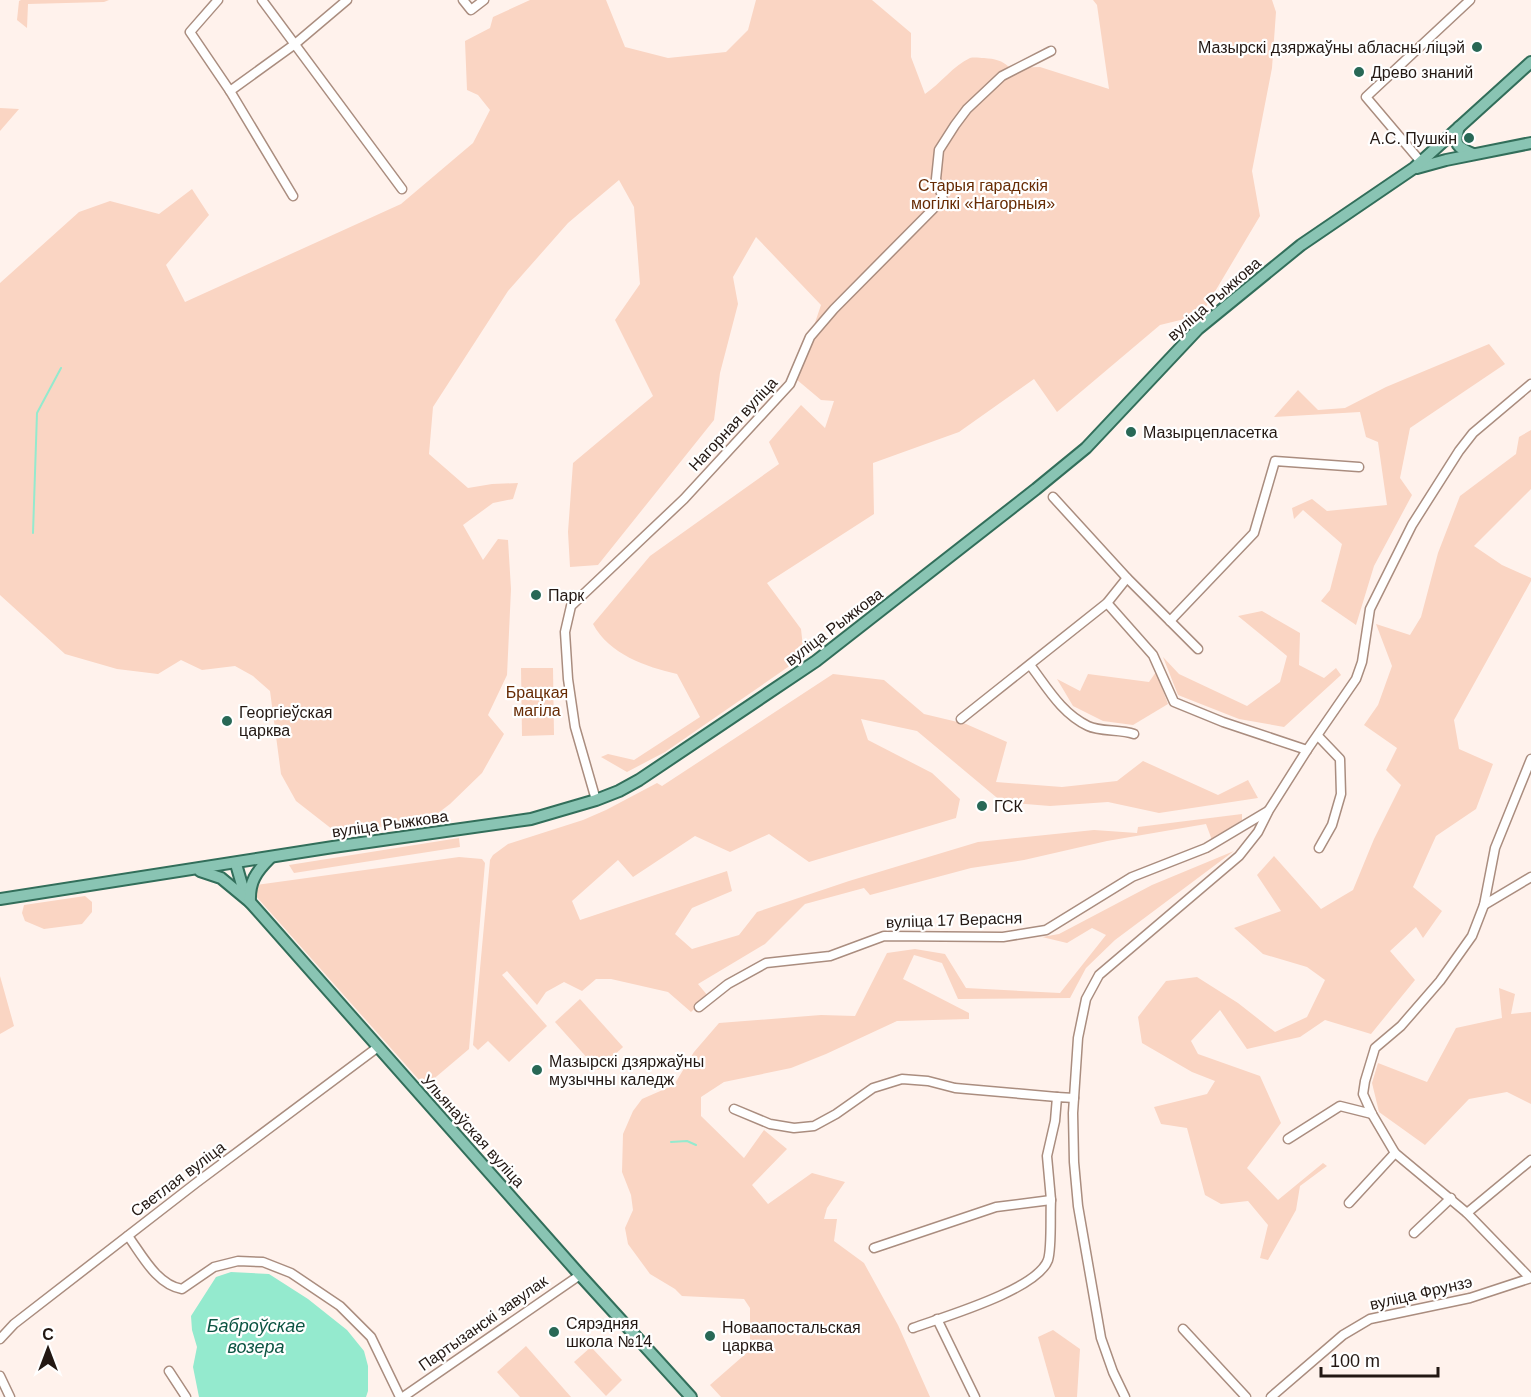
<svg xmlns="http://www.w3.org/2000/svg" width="1531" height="1397" font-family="Arial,sans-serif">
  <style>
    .green { fill: #fad5c3 }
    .water { fill: #94eace }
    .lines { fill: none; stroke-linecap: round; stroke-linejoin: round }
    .stream { stroke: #94eace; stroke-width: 2 }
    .minor-casing { stroke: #aa8d7f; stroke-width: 11 }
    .major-casing { stroke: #326e5a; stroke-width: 14 }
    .minor { stroke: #fff; stroke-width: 8 }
    .major { stroke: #89c4b3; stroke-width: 10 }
    .poi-dot { fill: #286856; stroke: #fff; stroke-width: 2 }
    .labels { text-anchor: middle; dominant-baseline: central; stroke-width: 4.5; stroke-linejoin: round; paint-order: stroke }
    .poi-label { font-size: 16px; fill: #231813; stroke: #fff; text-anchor: start }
    .park-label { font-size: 16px; fill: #672b04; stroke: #fff }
    .street-label { font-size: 16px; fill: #231813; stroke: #fff }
    .water-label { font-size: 18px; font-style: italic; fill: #0c5543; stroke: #fff }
  </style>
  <rect width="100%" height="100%" fill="#fff2ec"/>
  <g class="green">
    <path d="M 21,0 L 109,0 L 104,2 L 28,4 L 27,28 L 17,20 L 19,1 Z"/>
    <path d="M 530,0 L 606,0 L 625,47 L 668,58 L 726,52 L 748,30 L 756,0 L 872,0 L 911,33 L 911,57 L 925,94 C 940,84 954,65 970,58 C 974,57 980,58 984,58 C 995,59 1002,60 1010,68 L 1040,67 L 1109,89 L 1097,5 L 1093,0 L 1272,0 L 1276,12 L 1272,68 L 1252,171 L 1260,216 L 1201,315 L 1160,325 L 1057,412 L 1034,379 L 959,432 L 873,463 L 874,514 L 767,583 L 801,629 L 804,656 L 665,752 L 627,772 L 601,757 L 608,754 L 634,760 L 700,717 L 677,674 C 646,667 609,654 593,624 L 650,556 L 779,464 L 769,442 L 801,405 L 825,428 L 834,401 L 821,400 L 796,379 L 821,305 L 756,237 L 733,277 L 738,304 L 720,373 L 714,420 L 598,565 L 570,567 L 568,532 L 573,463 L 653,396 L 615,320 L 640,284 L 634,207 L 619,180 L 568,223 L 508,291 L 433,407 L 429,454 L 468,488 L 492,484 L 518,483 L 513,499 L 493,503 L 463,525 L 483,560 L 498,539 L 508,540 L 511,589 L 507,675 L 488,715 L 504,734 L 482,773 L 450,804 L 429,820 L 337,833 L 296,801 L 281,774 L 270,691 L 253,676 L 235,666 L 202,670 L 181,660 L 158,674 L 117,669 L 65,654 L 0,595 L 0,283 L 79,212 L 110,201 L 159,214 L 192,189 L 209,215 L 166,265 L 185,302 L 401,204 L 473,143 L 490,110 L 478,95 L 467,90 L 465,41 L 490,28 L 493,17 Z"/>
    <path d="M 0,108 L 19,109 L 0,131 Z"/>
    <path d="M 1489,344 L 1505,364 L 1410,428 L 1400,478 L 1412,495 L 1374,566 L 1356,625 L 1321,601 L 1330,590 L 1342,544 L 1303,510 L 1294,519 L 1292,508 L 1312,499 L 1327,511 L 1387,505 L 1378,442 L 1366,437 L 1360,412 L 1274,417 L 1298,390 L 1318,410 L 1345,408 L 1386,387 Z"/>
    <path d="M 1531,430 L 1531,489 L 1474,546 L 1502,565 L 1531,578 L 1531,581 L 1454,720 L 1459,749 L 1493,764 L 1476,809 L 1436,836 L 1413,887 L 1442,911 L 1423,938 L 1416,927 L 1390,951 L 1415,980 L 1371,1034 L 1325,1020 L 1300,1037 L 1247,1049 L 1220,1010 L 1191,1041 L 1198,1054 L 1260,1076 L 1281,1123 L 1247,1168 L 1278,1200 L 1323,1163 L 1327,1166 L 1300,1186 L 1296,1210 L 1268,1260 L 1260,1258 L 1268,1225 L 1248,1201 L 1221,1204 L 1205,1195 L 1187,1128 L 1161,1124 L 1154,1107 L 1207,1094 L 1215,1081 L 1192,1072 L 1142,1043 L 1138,1017 L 1166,981 L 1197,977 L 1238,1003 L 1275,1032 L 1307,1017 L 1325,980 L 1307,967 L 1263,954 L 1234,928 L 1281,911 L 1257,875 L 1274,856 L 1321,909 L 1353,890 L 1374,839 L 1401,785 L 1386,770 L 1397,748 L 1364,725 L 1378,705 L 1392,666 L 1376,624 L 1410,635 L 1421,617 L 1438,553 L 1460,496 L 1516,454 L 1519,437 Z"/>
    <path d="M 1262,611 L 1300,633 L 1299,665 L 1324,678 L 1336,668 L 1341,675 L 1284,727 L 1239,719 L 1178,695 L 1163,657 L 1179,674 L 1247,706 L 1280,682 L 1287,656 L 1238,616 Z"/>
    <path d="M 521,668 L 553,668 L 554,735 L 522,736 Z"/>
    <path d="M 1156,672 L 1168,704 L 1133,725 L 1103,721 L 1073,706 L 1057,679 L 1080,691 L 1088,674 L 1149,682 Z"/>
    <path d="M 833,674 L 884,680 L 924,714 L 966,724 L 1007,742 L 996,782 L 1062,787 L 1117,781 L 1143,761 L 1218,795 L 1248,780 L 1258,798 L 1159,813 L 1108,802 L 1050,806 L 1002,802 L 917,731 L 861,719 L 868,740 L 932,773 L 960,799 L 956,818 L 809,862 L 769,834 L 730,852 L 695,836 L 633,877 L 618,860 L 572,901 L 580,920 L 727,871 L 732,891 L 692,908 L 675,934 L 692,949 L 739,935 L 757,912 L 849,881 L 978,842 L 1094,830 L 1137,833 L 1138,827 L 1242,814 L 1242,820 L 1212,840 L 1206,824 L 1107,841 L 1024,860 L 971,868 L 870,895 L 864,888 L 805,904 L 765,944 L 698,984 L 708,996 L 691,1012 L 668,992 L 611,979 L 596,979 L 582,991 L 564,982 L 546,992 L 537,1005 L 507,971 L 502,975 L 547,1026 L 509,1062 L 488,1041 L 478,1050 L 473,1045 L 490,860 L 493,855 L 508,844 L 583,820 L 606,810 L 657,783 L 662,786 Z"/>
    <path d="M 459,838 L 460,847 L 294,873 L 289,865 Z"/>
    <path d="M 1234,851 L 1115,940 L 1086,968 L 1070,998 L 958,999 L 942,963 L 914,955 L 903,979 L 969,1013 L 969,1019 L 897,1021 L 826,1054 L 791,1068 L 724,1082 L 701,1097 L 701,1116 L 744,1158 L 764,1130 L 787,1149 L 752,1185 L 768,1204 L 812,1173 L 845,1182 L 827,1208 L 824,1219 L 837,1219 L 834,1241 L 864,1263 L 898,1325 L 930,1397 L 721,1397 L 710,1385 L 750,1350 L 750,1308 L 744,1299 L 682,1296 L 675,1289 L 650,1274 L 628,1244 L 625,1228 L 633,1210 L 631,1195 L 622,1172 L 623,1134 L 633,1111 L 642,1099 L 674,1085 L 694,1052 L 719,1023 L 821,1015 L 855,1016 L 887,953 L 915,949 L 945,954 L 966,988 L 1060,993 L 1106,935 L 1092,928 L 1067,943 L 1042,937 L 1059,934 L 1152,885 Z"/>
    <path d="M 459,857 L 482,859 L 485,863 L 469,1049 L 430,1082 L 460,1115 L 452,1117 L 255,895 L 256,885 Z"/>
    <path d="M 85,896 L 92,902 L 92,912 L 82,924 L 44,929 L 25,921 L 22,913 L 24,905 Z"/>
    <path d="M 0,976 L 14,1026 L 0,1034 Z"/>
    <path d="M 1499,988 L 1515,994 L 1511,1014 L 1531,1012 L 1531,1104 L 1507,1092 L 1469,1099 L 1425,1145 L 1379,1112 L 1372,1083 L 1378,1063 L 1427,1082 L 1456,1028 L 1502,1018 Z"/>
    <path d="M 580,999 L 623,1047 L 598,1070 L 555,1022 Z"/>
    <path d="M 493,1152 L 519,1184 L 513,1184 L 489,1158 Z"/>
    <path d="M 1053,1330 L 1080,1349 L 1077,1397 L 1055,1397 L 1038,1337 Z"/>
    <path d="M 526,1346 L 571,1397 L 520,1397 L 497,1372 Z"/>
    <path d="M 591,1347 L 622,1380 L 606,1396 L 574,1362 Z"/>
  </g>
  <path class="water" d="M 231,1272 L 269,1274 L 308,1299 L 347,1330 L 364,1351 L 368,1366 L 368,1391 L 366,1397 L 199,1397 L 193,1367 L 197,1347 L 192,1330 L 191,1316 L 216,1277 Z"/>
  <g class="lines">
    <g class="stream">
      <path d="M 33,533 L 37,413 L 61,368"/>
      <path d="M 671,1142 L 687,1141 L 696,1145"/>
    </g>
    <g class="minor-casing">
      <g id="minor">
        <path d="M 218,0 L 190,32 L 230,91 L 293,196"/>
        <path d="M 262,0 L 402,189"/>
        <path d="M 463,0 L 471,10 L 484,0"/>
        <path d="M 230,91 L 295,44 L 347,0"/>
        <path d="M 1421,162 L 1366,97 L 1470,0"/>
        <path d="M 1053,497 L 1127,578 L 1198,649"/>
        <path d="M 1107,603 L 1153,655 L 1174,702 L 1223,722 L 1307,750"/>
        <path d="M 1170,621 L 1254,533 L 1275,461 L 1359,467"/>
        <path d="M 1030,665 C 1047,687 1061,713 1088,726 C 1100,732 1120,729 1134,734"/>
        <path d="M 961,719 L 1107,603 L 1127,578"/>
        <path d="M 1318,736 L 1340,759 L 1341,794 L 1332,825 L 1319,848"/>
        <path d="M 596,800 L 575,727 L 568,679 L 565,632 L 571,606 L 684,499 L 790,384 L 810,337 L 834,309 L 943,199 L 936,179 L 939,150 L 955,125 L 967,109 L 1002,76 L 1051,51"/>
        <path d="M 1484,905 L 1531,877"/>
        <path d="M 699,1007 L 728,984 L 766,963 L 830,956 L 884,936 L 1003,937 L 1046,930 L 1132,877 L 1206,848 L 1268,811"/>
        <path d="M 734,1109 L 770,1124 L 794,1128 L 814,1126 L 836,1114 L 873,1088 L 902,1079 L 928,1081 L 955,1088 L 1057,1097"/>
        <path d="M 1288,1139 L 1340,1106 L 1372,1114"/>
        <path d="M 1349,1203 L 1395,1153"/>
        <path d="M 1467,1213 L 1531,1160"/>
        <path d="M 1414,1233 L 1451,1198"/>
        <path d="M 128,1236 C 142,1255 157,1285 182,1289 L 214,1267 L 238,1261 L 263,1262 L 291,1273 L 340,1306 L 371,1337 L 400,1397"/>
        <path d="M 874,1248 L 996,1207 L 1051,1200 L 1047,1156 L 1055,1121 L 1057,1097 L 1074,1098"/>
        <path d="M 1530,1278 L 1467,1213 L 1395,1153 L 1372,1114 L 1363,1094 L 1365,1081 L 1375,1048 L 1401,1026 L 1440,981 L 1472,936 L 1484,905 L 1495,848 L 1531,759"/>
        <path d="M 937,1319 L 975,1397"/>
        <path d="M 913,1328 C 943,1317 1037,1290 1048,1260 C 1052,1248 1050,1214 1051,1200"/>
        <path d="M 1183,1329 L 1246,1397"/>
        <path d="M 0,1339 L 14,1324 L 196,1183 L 378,1047"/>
        <path d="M 169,1371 L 186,1397"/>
        <path d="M 0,1376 L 10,1397"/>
        <path d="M 403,1397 L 580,1275"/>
        <path d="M 1125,1397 L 1113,1372 L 1101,1338 L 1078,1206 L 1074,1162 L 1073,1113 L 1078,1038 L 1086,999 L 1099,975 L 1239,856 L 1258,832 L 1269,810 L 1307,750 L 1356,679 L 1362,662 L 1370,609 L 1412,525 L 1459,451 L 1473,433 L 1531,384"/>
        <path d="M 1271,1397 L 1343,1335 L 1370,1319 L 1470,1298 L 1531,1278"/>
      </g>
    </g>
    <g class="major-casing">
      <g id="major">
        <path d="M 1459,127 C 1453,145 1457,147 1473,154"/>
        <path d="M 1417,168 L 1446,160 L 1531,143"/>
        <path d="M 236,864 L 242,885 L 249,899"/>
        <path d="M 200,871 L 221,878 L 250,902 L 580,1275 L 691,1397"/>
        <path d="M 0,899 L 333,847 L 531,819 L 596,800 L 619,791 L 639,780 L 816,661 L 1036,489 L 1086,448 L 1198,329 L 1301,245 L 1414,168 L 1531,62"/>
        <path d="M 250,902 C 249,882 256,872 270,858"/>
      </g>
    </g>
    <use href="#minor" class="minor"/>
    <use href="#major" class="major"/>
  </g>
  <g class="poi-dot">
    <circle cx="1477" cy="47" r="6"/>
    <circle cx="1359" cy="72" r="6"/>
    <circle cx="1469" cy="138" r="6"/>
    <circle cx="1131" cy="432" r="6"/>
    <circle cx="536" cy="595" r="6"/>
    <circle cx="227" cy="721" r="6"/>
    <circle cx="982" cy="806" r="6"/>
    <circle cx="537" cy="1070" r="6"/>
    <circle cx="554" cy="1332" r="6"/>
    <circle cx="710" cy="1336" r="6"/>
  </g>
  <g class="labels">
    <g class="poi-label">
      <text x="1465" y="47" text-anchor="end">Мазырскі дзяржаўны абласны ліцэй</text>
      <text x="1371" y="72">Древо знаний</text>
      <text x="1457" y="138" text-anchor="end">А.С. Пушкін</text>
      <text x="1143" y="432">Мазырцепласетка</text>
      <text x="548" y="595">Парк</text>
      <text x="239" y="712">Георгіеўская<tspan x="239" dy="18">царква</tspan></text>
      <text x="994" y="806">ГСК</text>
      <text x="549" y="1061">Мазырскі дзяржаўны<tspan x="549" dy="18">музычны каледж</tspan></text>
      <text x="566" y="1323">Сярэдняя<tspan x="566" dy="18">школа №14</tspan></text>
      <text x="722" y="1327">Новаапостальская<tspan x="722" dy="18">царква</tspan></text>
    </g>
    <g class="park-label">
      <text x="983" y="185">Старыя гарадскія<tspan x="983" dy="18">могілкі «Нагорныя»</tspan></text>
      <text x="537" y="692">Брацкая<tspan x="537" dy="18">магіла</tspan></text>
    </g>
    <g class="street-label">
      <text transform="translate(1214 299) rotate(-41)">вуліца Рыжкова</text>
      <text transform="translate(733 424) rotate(-47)">Нагорная вуліца</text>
      <text transform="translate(834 627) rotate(-37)">вуліца Рыжкова</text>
      <text transform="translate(390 824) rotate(-8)">вуліца Рыжкова</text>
      <text transform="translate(954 920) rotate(-2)">вуліца 17 Верасня</text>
      <text transform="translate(473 1131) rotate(48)">Ульянаўская вуліца</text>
      <text transform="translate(178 1179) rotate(-37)">Светлая вуліца</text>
      <text transform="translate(1421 1293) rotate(-13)">вуліца Фрунзэ</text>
      <text transform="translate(483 1323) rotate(-35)">Партызанскі завулак</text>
    </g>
    <g class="water-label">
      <text x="256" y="1326">Баброўскае<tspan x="256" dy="21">возера</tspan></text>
    </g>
  </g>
  <g transform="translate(48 1349)" stroke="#ffffff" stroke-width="4.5" paint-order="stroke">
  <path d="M0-4.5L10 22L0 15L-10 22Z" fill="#231813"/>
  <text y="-9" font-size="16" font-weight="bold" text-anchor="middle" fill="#231813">С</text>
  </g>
  <path d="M1321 1367v9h117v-9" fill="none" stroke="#231813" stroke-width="3"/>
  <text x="1330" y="1367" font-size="18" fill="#231813" stroke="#ffffff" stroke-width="4.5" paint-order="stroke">100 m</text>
</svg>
